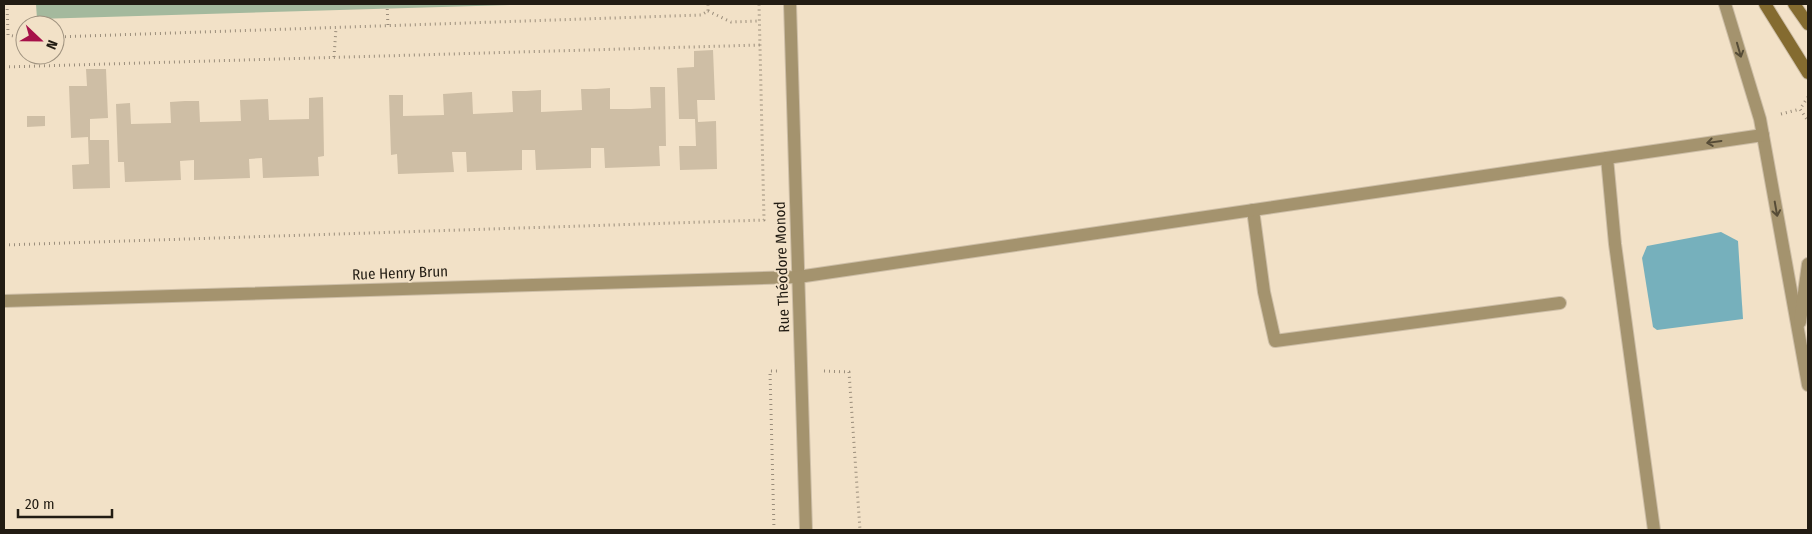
<svg xmlns="http://www.w3.org/2000/svg" width="1812" height="534" font-family="'Fira Sans Condensed',sans-serif">
  <style>
    .green { fill: #a4b99d }
    .water { fill: #76b0bc }
    .building { fill: #cebea5 }
    .lines { fill: none; stroke-linecap: round; stroke-linejoin: round }
    .lane-casing { stroke: #cdbea7; stroke-width: 14 }
    .street-casing { stroke: #cdbea7; stroke-width: 14 }
    .secondary-casing { stroke: #cdbea7; stroke-width: 14 }
    .path { stroke: #9a8d7b; stroke-width: 3; stroke-dasharray: 1 4; stroke-linecap: butt }
    .lane { stroke: #a4936e; stroke-width: 12 }
    .street { stroke: #a4936e; stroke-width: 12 }
    .secondary { stroke: #846b30; stroke-width: 12 }
    .oneway { stroke: #564c37 }
    .labels { text-anchor: middle; dominant-baseline: central; stroke-width: 4; stroke-linejoin: round; paint-order: stroke }
    .street-label { font-size: 15px; fill: #221c13; stroke: #f2e1c7 }
  </style>
  <rect width="100%" height="100%" fill="#f2e1c7"/>
  <path class="green" d="M 36,4 L 540,4 L 37,19 Z"/>
  <path class="water" d="M 1721,232 L 1738,241 L 1743,319 L 1657,330 L 1653,327 L 1642,258 L 1647,246 Z"/>
  <g class="building">
    <path d="M 713,50 L 715,100 L 697,100 L 698,122 L 716,121 L 717,169 L 680,170 L 679,146 L 696,146 L 695,119 L 679,119 L 677,68 L 694,67 L 694,51 Z"/>
    <path d="M 86,69 L 106,69 L 108,118 L 90,119 L 90,140 L 109,140 L 110,188 L 73,189 L 72,165 L 89,164 L 88,137 L 71,138 L 69,86 L 87,86 Z"/>
    <path d="M 650,87 L 665,87 L 666,146 L 659,146 L 660,166 L 605,168 L 604,148 L 591,148 L 591,168 L 536,170 L 535,150 L 522,150 L 522,170 L 467,172 L 466,152 L 452,152 L 454,172 L 398,174 L 397,154 L 391,155 L 389,95 L 403,95 L 403,116 L 444,115 L 443,94 L 472,92 L 473,114 L 513,112 L 512,91 L 526,91 L 541,90 L 541,112 L 582,110 L 581,89 L 596,89 L 610,88 L 610,109 L 631,109 L 651,108 Z"/>
    <path d="M 323,97 L 324,156 L 318,157 L 319,176 L 263,178 L 262,158 L 249,159 L 250,178 L 194,180 L 194,160 L 180,161 L 181,180 L 125,182 L 124,162 L 118,162 L 116,104 L 130,103 L 131,124 L 171,123 L 170,102 L 185,101 L 199,101 L 200,122 L 241,121 L 240,100 L 268,99 L 269,120 L 309,119 L 309,98 Z"/>
    <path d="M 27,116 L 45,116 L 45,126 L 27,127 Z"/>
  </g>
  <g class="lines">
    <g class="lane-casing">
      <g id="lane">
        <path d="M 1607,158 L 1615,244 L 1654,530"/>
        <path d="M 1253,210 L 1264,292 L 1275,341 L 1560,303"/>
      </g>
    </g>
    <g class="street-casing">
      <g id="street">
        <path d="M 790,4 L 806,530"/>
        <path d="M 1725,4 L 1760,119 L 1808,385"/>
        <path d="M 4,301 L 798,277 L 1763,135"/>
        <path d="M 1800,322 L 1808,264"/>
      </g>
    </g>
    <g class="secondary-casing">
      <g id="secondary">
        <path d="M 1765,4 L 1808,73"/>
        <path d="M 1794,4 L 1808,24"/>
      </g>
    </g>
    <g class="path">
      <path d="M 7,4 L 8,35 L 25,38"/>
      <path d="M 387,4 L 388,26"/>
      <path d="M 708,11 L 731,22 L 759,21"/>
      <path d="M 55,37 L 701,15 L 708,11 L 708,4"/>
      <path d="M 334,57 L 336,28"/>
      <path d="M 4,67 L 760,45"/>
      <path d="M 1808,97 L 1800,109 L 1808,121"/>
      <path d="M 1781,114 L 1800,109"/>
      <path d="M 4,245 L 764,220 L 759,4"/>
      <path d="M 824,371 L 849,372 L 860,530"/>
      <path d="M 774,530 L 770,371 L 780,371"/>
    </g>
    <use href="#lane" class="lane"/>
    <use href="#street" class="street"/>
    <use href="#secondary" class="secondary"/>
  </g>
  <defs><path id="oneway-shaft" d="M-6 0H5M1.5-3L5.5 0L1.5 3" fill="none" stroke-width="1.6" stroke-linecap="round" stroke-linejoin="round" transform="scale(1.25)"/></defs>
  <g class="oneway">
    <use href="#oneway-shaft" transform="translate(1739 50) rotate(74)"/>
    <use href="#oneway-shaft" transform="translate(1714 142) rotate(172)"/>
    <use href="#oneway-shaft" transform="translate(1776 209) rotate(80)"/>
  </g>
  <g class="labels">
    <g class="street-label">
      <text transform="translate(782 267) rotate(-92)">Rue Théodore Monod</text>
      <text transform="translate(400 273) rotate(-2)">Rue Henry Brun</text>
    </g>
  </g>
  <rect width="1812" height="534" fill="none" stroke="#221c13" stroke-width="10"/>
  <g transform="translate(40 40) rotate(112)"><circle r="24" fill="#f2e1c7" stroke="#9f927f"/>
  <path d="M0-4L9 19L0 12L-9 19Z" fill="#a61049"/>
  <text y="-8" font-size="14" font-weight="bold" text-anchor="middle" fill="#221c13">N</text>
  </g>
  <path d="M18 509v8h94v-8" fill="none" stroke="#221c13" stroke-width="2.5"/>
  <text x="25" y="509" font-size="15" fill="#221c13" stroke="#f2e1c7" stroke-width="4" paint-order="stroke">20 m</text>
</svg>
